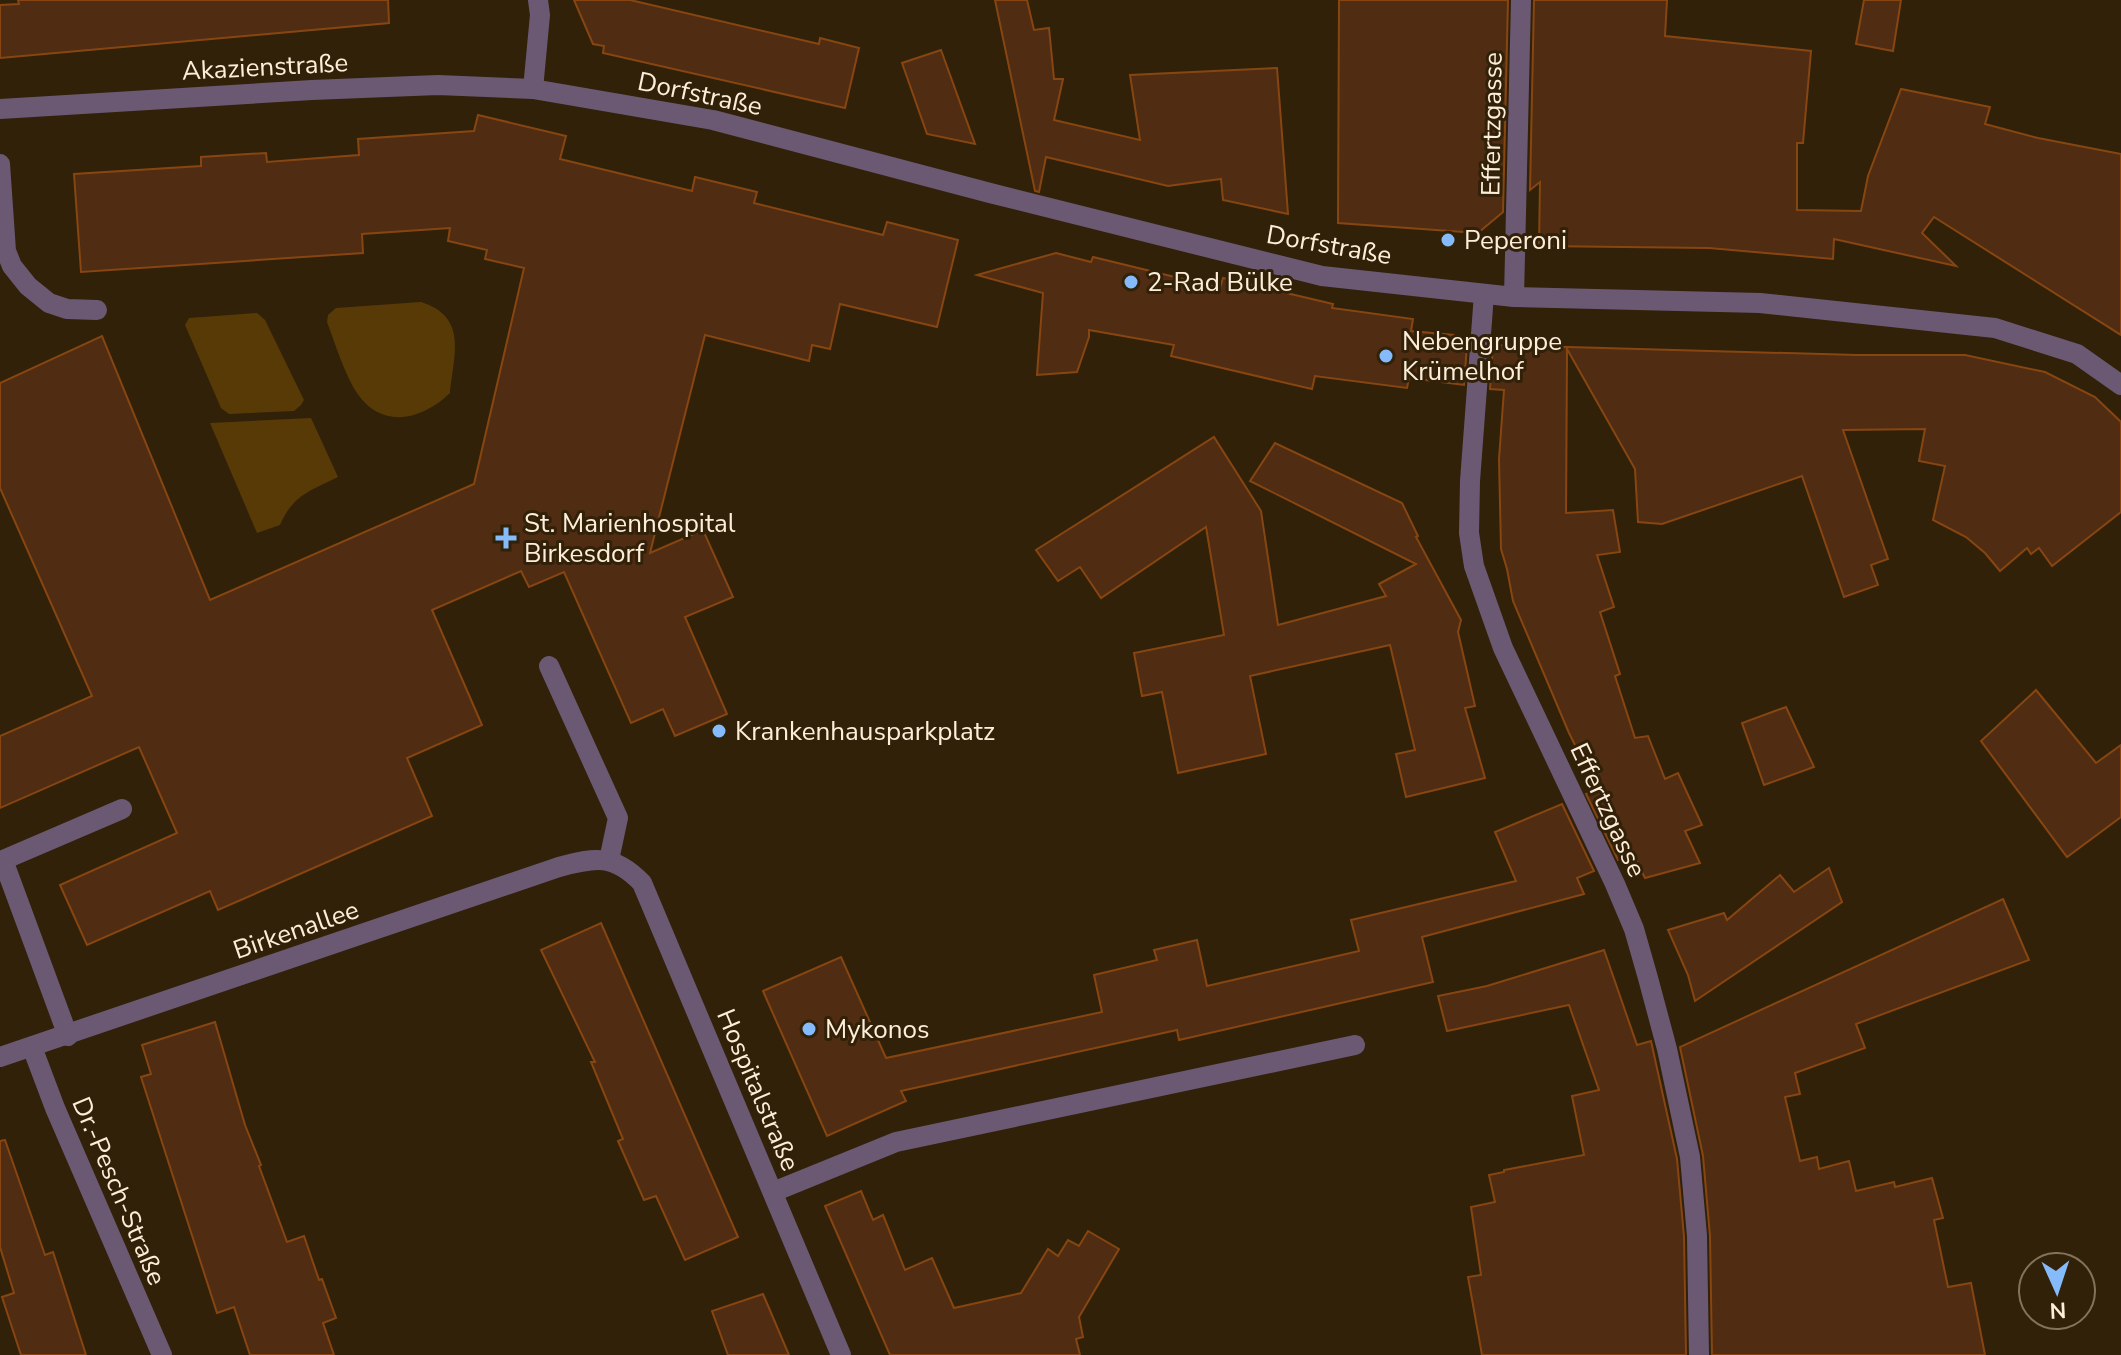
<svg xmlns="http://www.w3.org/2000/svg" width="2121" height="1355" font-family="'Nunito Sans',sans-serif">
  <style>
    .green { fill: #583a07 }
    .building { fill: #502c12; stroke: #874611; stroke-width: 2 }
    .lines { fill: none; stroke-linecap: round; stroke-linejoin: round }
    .minor { stroke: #6b5974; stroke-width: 20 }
    .poi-dot { fill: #86bbfb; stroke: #312109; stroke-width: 3 }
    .labels { text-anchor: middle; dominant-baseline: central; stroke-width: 6; stroke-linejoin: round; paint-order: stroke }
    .street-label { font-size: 26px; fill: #feedd9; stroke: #312109 }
    .poi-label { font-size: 26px; fill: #feedd9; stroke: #312109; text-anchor: start }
  </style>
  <rect width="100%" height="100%" fill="#312109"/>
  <g class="green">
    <path d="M 421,302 C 468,317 454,354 450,393 C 422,420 382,430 357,393 C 345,375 335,343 327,322 L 328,315 L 336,308 Z"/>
    <path d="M 257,313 L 265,320 L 304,400 L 301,405 L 294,411 L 229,414 L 221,408 L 185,325 L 189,318 Z"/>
    <path d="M 311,418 L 338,477 C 310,491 293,495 280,525 L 257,533 L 210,423 Z"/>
  </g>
  <g class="building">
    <path d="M 18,0 L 388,0 L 389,23 L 0,58 L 0,5 L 19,4 Z"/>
    <path d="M 574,0 L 630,0 L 819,44 L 820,38 L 859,48 L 845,108 L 603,53 L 604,46 L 593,44 Z"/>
    <path d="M 995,0 L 1027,0 L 1034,30 L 1049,28 L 1054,79 L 1063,79 L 1054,120 L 1140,140 L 1130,75 L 1277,68 L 1288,214 L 1223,200 L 1221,179 L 1168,186 L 1046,157 L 1039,192 L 1035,191 Z"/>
    <path d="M 1339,0 L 1508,0 L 1503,212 L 1478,233 L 1338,223 Z"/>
    <path d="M 1534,0 L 1667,0 L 1665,36 L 1811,51 L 1803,143 L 1797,143 L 1797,210 L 1861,211 L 1868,176 L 1901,89 L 1990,107 L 1985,124 L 2038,138 L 2121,154 L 2121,335 L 1934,217 L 1922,233 L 1956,266 L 1834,239 L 1833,259 L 1709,248 L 1539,246 L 1540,182 L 1530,190 Z"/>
    <path d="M 1864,0 L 1901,0 L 1893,51 L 1856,44 Z"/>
    <path d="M 941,50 L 975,144 L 927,134 L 902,63 Z"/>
    <path d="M 478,115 L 566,136 L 560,159 L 692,191 L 695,177 L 757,192 L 754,203 L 883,235 L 887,222 L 958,240 L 937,327 L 840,304 L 830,349 L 812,345 L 809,361 L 705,335 L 650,553 L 703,530 L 733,597 L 685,617 L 727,714 L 675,736 L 663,709 L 631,723 L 564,572 L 529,587 L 521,571 L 432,610 L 482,725 L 407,758 L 432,816 L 218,910 L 210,891 L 87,945 L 60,885 L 177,833 L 139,747 L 0,808 L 0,736 L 92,696 L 0,488 L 0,383 L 102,336 L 210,600 L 474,484 L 524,268 L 485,259 L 487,250 L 448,241 L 450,228 L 362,234 L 363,253 L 81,272 L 74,174 L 201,166 L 201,157 L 266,153 L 267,162 L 359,155 L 358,139 L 474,131 Z"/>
    <path d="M 1056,253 L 1091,262 L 1093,257 L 1220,288 L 1223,278 L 1333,304 L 1332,308 L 1413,319 L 1411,331 L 1454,335 L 1453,344 L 1467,345 L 1464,385 L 1409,378 L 1407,388 L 1315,376 L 1312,389 L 1171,356 L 1174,345 L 1089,330 L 1089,337 L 1077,372 L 1037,375 L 1043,293 L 977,275 Z"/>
    <path d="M 1493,345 L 1857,355 L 1965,355 L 2045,372 L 2095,397 L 2121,422 L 2121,512 L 2052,566 L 2039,548 L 2031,554 L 2027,548 L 2000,571 L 1985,553 L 1966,537 L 1933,520 L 1945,466 L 1919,461 L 1925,429 L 1843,430 L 1888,559 L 1871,565 L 1878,585 L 1844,597 L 1802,476 L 1662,524 L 1638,522 L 1635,469 L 1567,349 L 1566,513 L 1613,510 L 1620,552 L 1597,555 L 1614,607 L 1600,612 L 1620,674 L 1615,676 L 1635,738 L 1648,736 L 1665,779 L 1678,773 L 1702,825 L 1685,831 L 1700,863 L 1645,878 L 1633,854 L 1618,860 L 1586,794 L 1597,789 L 1569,733 L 1513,601 L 1507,569 L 1501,549 L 1499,459 L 1504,390 L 1490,389 Z"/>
    <path d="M 1214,437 L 1261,511 L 1278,625 L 1386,596 L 1379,584 L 1416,564 L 1250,481 L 1275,443 L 1402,503 L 1418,536 L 1416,537 L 1461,620 L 1458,632 L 1475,706 L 1465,708 L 1485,778 L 1406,797 L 1396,754 L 1415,750 L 1390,645 L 1250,676 L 1266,754 L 1178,773 L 1162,692 L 1142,696 L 1134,653 L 1224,635 L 1206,527 L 1101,598 L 1080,567 L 1058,581 L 1036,550 Z"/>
    <path d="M 2036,690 L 2096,763 L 2121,745 L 2121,817 L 2067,857 L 1981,741 Z"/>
    <path d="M 1786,707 L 1814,767 L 1764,785 L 1742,723 Z"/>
    <path d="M 1562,804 L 1594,871 L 1577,878 L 1584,894 L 1422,937 L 1433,982 L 1179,1040 L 1177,1030 L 901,1091 L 906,1101 L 827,1136 L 763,991 L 841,957 L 886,1058 L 1102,1012 L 1094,975 L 1157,960 L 1154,950 L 1197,940 L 1207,986 L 1359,951 L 1351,920 L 1516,881 L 1495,832 Z"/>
    <path d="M 1829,868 L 1842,902 L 1695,1001 L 1688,975 L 1668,930 L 1724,913 L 1727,920 L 1780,875 L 1794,892 Z"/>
    <path d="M 2003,899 L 2029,960 L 1856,1024 L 1865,1048 L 1795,1073 L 1800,1094 L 1785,1097 L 1800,1161 L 1817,1157 L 1819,1169 L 1849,1161 L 1856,1191 L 1894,1182 L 1895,1187 L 1932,1178 L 1943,1218 L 1934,1220 L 1948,1287 L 1971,1283 L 1985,1355 L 1712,1355 L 1710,1236 L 1703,1156 L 1680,1047 Z"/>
    <path d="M 601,923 L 738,1237 L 685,1260 L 656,1196 L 644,1200 L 618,1141 L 623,1139 L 591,1062 L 595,1062 L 541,950 Z"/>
    <path d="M 1604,950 L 1637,1045 L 1651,1041 L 1677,1159 L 1684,1237 L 1686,1355 L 1482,1355 L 1468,1277 L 1481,1275 L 1471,1207 L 1495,1202 L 1489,1175 L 1504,1172 L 1504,1170 L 1584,1155 L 1572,1096 L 1599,1090 L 1569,1005 L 1447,1031 L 1438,996 L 1487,986 Z"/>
    <path d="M 215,1022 L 245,1125 L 261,1165 L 259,1166 L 287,1242 L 304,1236 L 319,1280 L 322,1279 L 336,1318 L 323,1323 L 334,1355 L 250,1355 L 234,1307 L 217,1313 L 141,1077 L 151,1074 L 142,1045 Z"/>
    <path d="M 5,1140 L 45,1255 L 53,1252 L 86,1355 L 21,1355 L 2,1297 L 14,1293 L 0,1247 L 0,1141 Z"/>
    <path d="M 861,1191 L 873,1220 L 883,1215 L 905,1270 L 932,1258 L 954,1308 L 1021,1293 L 1048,1249 L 1058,1256 L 1068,1240 L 1079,1246 L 1088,1231 L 1119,1249 L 1079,1317 L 1083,1337 L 1076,1339 L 1080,1355 L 890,1355 L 825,1206 Z"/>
    <path d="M 763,1294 L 789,1355 L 728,1355 L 712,1311 Z"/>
  </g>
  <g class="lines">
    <g class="minor">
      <path d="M 533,89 L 540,15 L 538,0"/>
      <path d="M 0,109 L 312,90 L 438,85 L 533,89 L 713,120 L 990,193 L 1322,276 L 1514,297 L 1760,303 L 1995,328 L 2077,354 L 2121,385"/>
      <path d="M 0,164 L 6,251 L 12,266 L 28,286 L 49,303 L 67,309 L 97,310"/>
      <path d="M 1484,294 L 1470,481 L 1469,533 L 1474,566 L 1503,648 L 1615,884 L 1634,929 L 1648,978 L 1667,1049 L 1690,1157 L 1697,1236 L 1699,1355"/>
      <path d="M 1514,297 L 1521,0"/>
      <path d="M 549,666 L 618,818 L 609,860"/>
      <path d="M 68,1036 L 3,860 L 122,809"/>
      <path d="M 32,1047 L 55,1108 L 162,1355"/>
      <path d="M 0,1057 L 559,867 C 596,857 614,854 642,883 L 841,1355"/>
      <path d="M 773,1192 L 896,1142 L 1355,1045"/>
    </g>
  </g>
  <g class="poi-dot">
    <circle cx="1448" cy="240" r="8"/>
    <circle cx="1131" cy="282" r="8"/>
    <circle cx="1386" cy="356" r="8"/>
    <path d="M502 526h8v8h8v8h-8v8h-8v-8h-8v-8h8z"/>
    <circle cx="719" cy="731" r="8"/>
    <circle cx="809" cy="1029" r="8"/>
  </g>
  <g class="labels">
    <g class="street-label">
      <text transform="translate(265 67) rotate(-3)">Akazienstraße</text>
      <text transform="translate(700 94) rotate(12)">Dorfstraße</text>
      <text transform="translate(1492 124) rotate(-89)">Effertzgasse</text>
      <text transform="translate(1329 245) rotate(10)">Dorfstraße</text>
      <text transform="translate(1608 810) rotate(65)">Effertzgasse</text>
      <text transform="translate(296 930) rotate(-19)">Birkenallee</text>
      <text transform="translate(758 1090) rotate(67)">Hospitalstraße</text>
      <text transform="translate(119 1191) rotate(67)">Dr.-Pesch-Straße</text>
    </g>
    <g class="poi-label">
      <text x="1464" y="240">Peperoni</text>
      <text x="1147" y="282">2-Rad Bülke</text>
      <text x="1402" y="341">Nebengruppe<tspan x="1402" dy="30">Krümelhof</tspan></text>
      <text x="524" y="523">St. Marienhospital<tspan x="524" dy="30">Birkesdorf</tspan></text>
      <text x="735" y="731">Krankenhausparkplatz</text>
      <text x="825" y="1029">Mykonos</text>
    </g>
  </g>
  <g transform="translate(2057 1291) rotate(177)"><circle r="38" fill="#312109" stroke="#83735c" stroke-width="2"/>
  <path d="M0-6L14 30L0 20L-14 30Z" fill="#86bbfb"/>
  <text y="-12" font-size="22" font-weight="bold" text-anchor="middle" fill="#feedd9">N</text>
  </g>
</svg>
